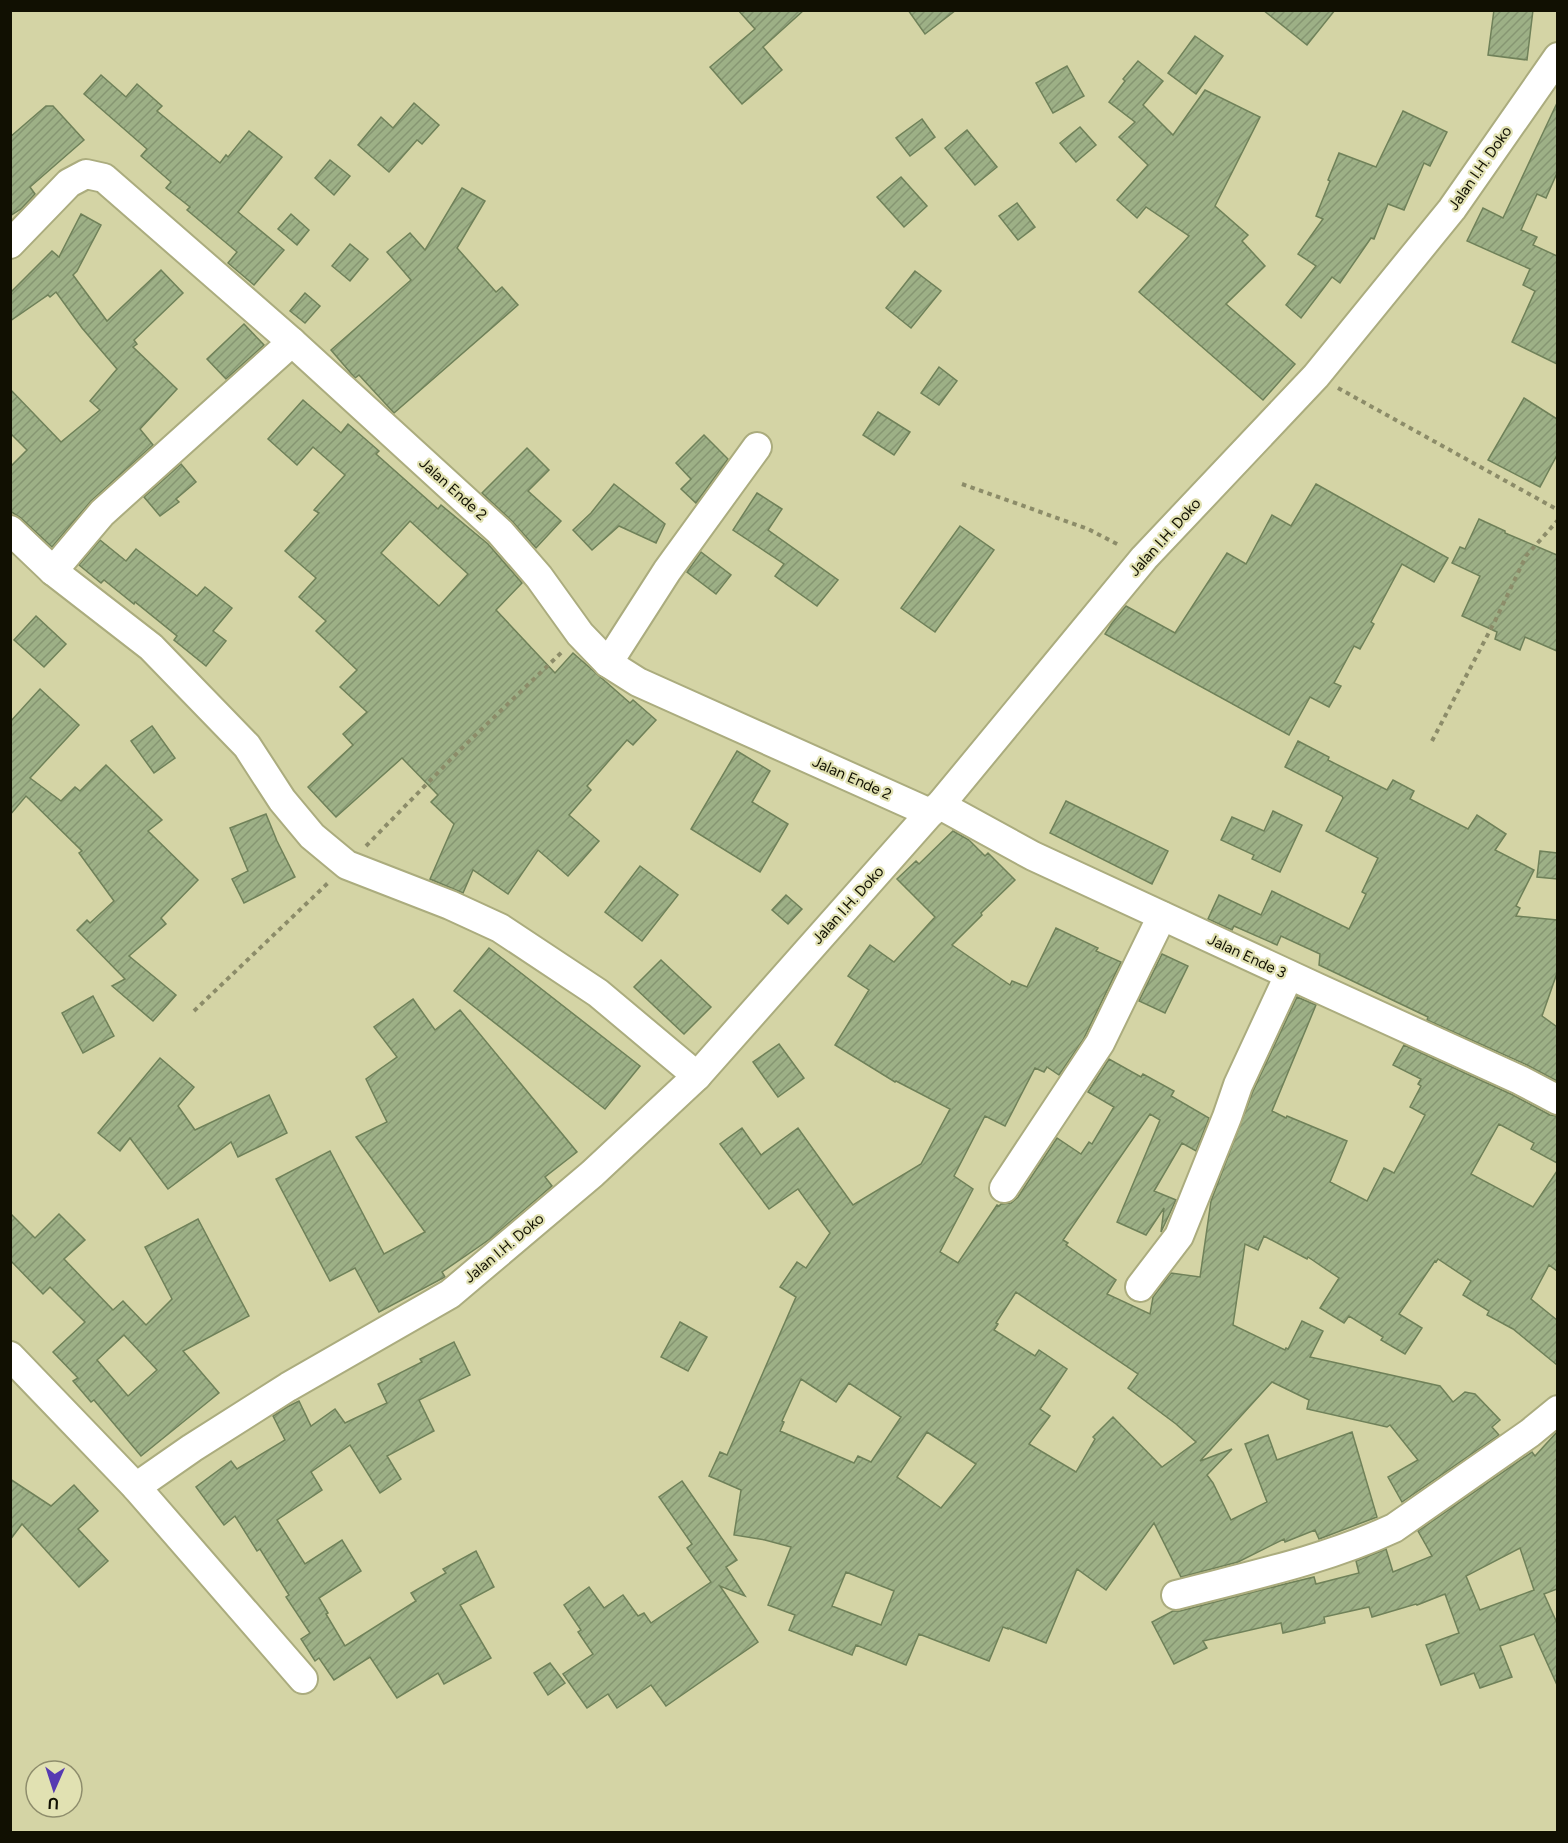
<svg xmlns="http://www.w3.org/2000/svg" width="1568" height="1843" font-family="Figtree,sans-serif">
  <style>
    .building { fill: url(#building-hatch); stroke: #6f8159; stroke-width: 1.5; fill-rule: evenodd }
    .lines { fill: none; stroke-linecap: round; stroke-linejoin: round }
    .minor-casing { stroke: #abac7e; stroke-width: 32 }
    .path { stroke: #8c8c69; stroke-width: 4; stroke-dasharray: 4.5 4.5; stroke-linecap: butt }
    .minor { stroke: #fff; stroke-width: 28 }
    .labels { text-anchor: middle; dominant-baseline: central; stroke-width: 4.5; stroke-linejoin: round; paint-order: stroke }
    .street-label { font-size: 15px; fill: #111002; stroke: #e1e1b2 }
  </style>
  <defs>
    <pattern id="building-hatch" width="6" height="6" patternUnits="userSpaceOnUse" patternTransform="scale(1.5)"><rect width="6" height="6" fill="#9db086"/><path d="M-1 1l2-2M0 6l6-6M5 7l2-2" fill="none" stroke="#869672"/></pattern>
  </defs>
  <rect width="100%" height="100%" fill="#d4d4a5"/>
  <g class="building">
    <path d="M 738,10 L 804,10 L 763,47 L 782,70 L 742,104 L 710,67 L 755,29 Z"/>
    <path d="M 908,10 L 956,10 L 925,34 Z"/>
    <path d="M 1263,10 L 1335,10 L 1307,45 Z"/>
    <path d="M 1494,10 L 1533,10 L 1527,60 L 1488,55 Z"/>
    <path d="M 1195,36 L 1223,56 L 1196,94 L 1168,73 Z"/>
    <path d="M 1138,61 L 1163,81 L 1143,105 L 1173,135 L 1205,90 L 1260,117 L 1215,206 L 1248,235 L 1242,241 L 1265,266 L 1226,304 L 1295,364 L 1263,400 L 1139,292 L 1189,236 L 1146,207 L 1137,218 L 1117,200 L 1148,165 L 1119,137 L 1135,122 L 1109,102 L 1125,81 L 1123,79 Z"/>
    <path d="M 1067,66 L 1084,96 L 1053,113 L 1036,83 Z"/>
    <path d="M 101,75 L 126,97 L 137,84 L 162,106 L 157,111 L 220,163 L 226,155 L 228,157 L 249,131 L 282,157 L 238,212 L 284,250 L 254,285 L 228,263 L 237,252 L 187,210 L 190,207 L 166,188 L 171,182 L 141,156 L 147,149 L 84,94 Z"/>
    <path d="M 414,103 L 439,125 L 422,144 L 417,140 L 389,172 L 358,145 L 381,117 L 393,128 Z"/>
    <path d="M 1557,103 L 1557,173 L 1546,198 L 1537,194 L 1521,230 L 1537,237 L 1533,245 L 1557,256 L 1557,364 L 1512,342 L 1535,291 L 1523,285 L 1530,269 L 1467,241 L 1483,208 L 1503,218 Z"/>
    <path d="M 46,106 L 53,106 L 84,140 L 30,187 L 35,194 L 21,209 L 10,216 L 10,137 Z"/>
    <path d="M 1403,111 L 1447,132 L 1430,166 L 1424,163 L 1404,210 L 1388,204 L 1374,239 L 1371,238 L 1340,283 L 1332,277 L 1301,318 L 1286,305 L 1316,266 L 1298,254 L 1323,219 L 1316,216 L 1330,181 L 1328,180 L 1339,153 L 1376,167 Z"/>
    <path d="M 922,119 L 935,137 L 910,156 L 896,138 Z"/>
    <path d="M 1080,127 L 1096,145 L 1076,162 L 1060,143 Z"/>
    <path d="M 967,130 L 997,167 L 975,185 L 945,148 Z"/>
    <path d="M 330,160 L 350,176 L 334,195 L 315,178 Z"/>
    <path d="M 901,177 L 927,206 L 904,227 L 877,197 Z"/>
    <path d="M 462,188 L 485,201 L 457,248 L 496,292 L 502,287 L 518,305 L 394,413 L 359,375 L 355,378 L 331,350 L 411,280 L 387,252 L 410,233 L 425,250 Z"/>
    <path d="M 1017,203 L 1035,227 L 1018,240 L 999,216 Z"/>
    <path d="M 81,214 L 101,225 L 77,271 L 73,275 L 107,321 L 161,270 L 183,293 L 134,340 L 137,344 L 133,347 L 177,389 L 140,429 L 153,445 L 91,501 L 52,547 L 21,518 L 10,511 L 10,467 L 27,450 L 10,433 L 10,389 L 61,442 L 100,410 L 90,401 L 117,369 L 82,328 L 56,292 L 50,297 L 48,295 L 10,321 L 10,293 L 52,251 L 59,257 Z"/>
    <path d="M 291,214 L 309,230 L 297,245 L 278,229 Z"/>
    <path d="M 350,244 L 368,259 L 350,281 L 332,266 Z"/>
    <path d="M 915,271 L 941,291 L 911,328 L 886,308 Z"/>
    <path d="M 305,293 L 320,306 L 305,323 L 290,311 Z"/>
    <path d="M 244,324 L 264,345 L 226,379 L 207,359 Z"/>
    <path d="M 939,367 L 957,381 L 939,405 L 921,393 Z"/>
    <path d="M 1524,398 L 1557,419 L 1557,455 L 1540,487 L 1488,460 Z"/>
    <path d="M 303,400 L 341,433 L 348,424 L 379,451 L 376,454 L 438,509 L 441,505 L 488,544 L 522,583 L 496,610 L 555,673 L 573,653 L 630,703 L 633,700 L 656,720 L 633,745 L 627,740 L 587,786 L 591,790 L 569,815 L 599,841 L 568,876 L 538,850 L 508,894 L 473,870 L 463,893 L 430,879 L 454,824 L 431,802 L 438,795 L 402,758 L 336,817 L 308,787 L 353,745 L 343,734 L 367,712 L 340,687 L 357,670 L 316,631 L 326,621 L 299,597 L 316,578 L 285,551 L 319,513 L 314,510 L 345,475 L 313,447 L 297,465 L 268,439 ZM 410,521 L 468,574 L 439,606 L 381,553 Z"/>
    <path d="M 878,412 L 910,432 L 894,455 L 863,435 Z"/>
    <path d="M 704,435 L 728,459 L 696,503 L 681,489 L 691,479 L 676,463 Z"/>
    <path d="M 527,448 L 549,470 L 528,491 L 561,521 L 536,548 L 512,521 L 482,493 Z"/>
    <path d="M 181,464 L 196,482 L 176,499 L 179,502 L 160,516 L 144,497 Z"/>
    <path d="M 614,484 L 665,524 L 656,543 L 619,526 L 592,550 L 573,530 L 591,513 Z"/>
    <path d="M 1316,484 L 1448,558 L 1434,582 L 1402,564 L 1371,622 L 1374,624 L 1360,649 L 1354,646 L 1334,683 L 1341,686 L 1329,707 L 1310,697 L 1289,735 L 1105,634 L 1112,623 L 1126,606 L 1175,633 L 1227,553 L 1246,564 L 1272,515 L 1291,526 Z"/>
    <path d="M 757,493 L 782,509 L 768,530 L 838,580 L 817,606 L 775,576 L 784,564 L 733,530 Z"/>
    <path d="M 1479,519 L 1505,531 L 1505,533 L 1557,555 L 1557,651 L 1525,637 L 1520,650 L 1495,639 L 1497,632 L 1462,616 L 1480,576 L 1452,563 L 1460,547 L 1465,549 Z"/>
    <path d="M 960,526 L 994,550 L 935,632 L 901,608 Z"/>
    <path d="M 100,540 L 126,561 L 136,549 L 197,596 L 205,587 L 232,608 L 213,631 L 226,641 L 206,666 L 174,640 L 177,636 L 135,602 L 134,604 L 104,580 L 101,583 L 79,565 Z"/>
    <path d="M 701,552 L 731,575 L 716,594 L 687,572 Z"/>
    <path d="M 36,616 L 66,644 L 44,667 L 14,640 Z"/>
    <path d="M 40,689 L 79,725 L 30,778 L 61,801 L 75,787 L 80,791 L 106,765 L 162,820 L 148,831 L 198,880 L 161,918 L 166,924 L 129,956 L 176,995 L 153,1021 L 112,986 L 125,979 L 77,930 L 87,920 L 90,923 L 114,901 L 79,853 L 82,851 L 26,796 L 10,815 L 10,722 Z"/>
    <path d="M 152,726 L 175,758 L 154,773 L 131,741 Z"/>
    <path d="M 1298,741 L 1329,757 L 1328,760 L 1387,790 L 1393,780 L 1414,791 L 1410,799 L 1468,829 L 1477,815 L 1506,834 L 1495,850 L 1534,870 L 1516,906 L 1520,908 L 1516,916 L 1557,920 L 1557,973 L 1542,1016 L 1557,1027 L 1557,1081 L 1527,1065 L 1427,1020 L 1428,1017 L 1319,965 L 1320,954 L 1281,936 L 1277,945 L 1234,926 L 1232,930 L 1208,919 L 1219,895 L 1261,915 L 1272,891 L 1349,929 L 1366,894 L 1362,892 L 1378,858 L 1326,831 L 1343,798 L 1342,796 L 1285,767 Z"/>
    <path d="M 737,751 L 770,771 L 752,802 L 788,824 L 760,872 L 691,829 Z"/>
    <path d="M 1066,801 L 1168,851 L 1152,884 L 1050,833 Z"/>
    <path d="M 1273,811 L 1302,825 L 1280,872 L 1252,859 L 1254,855 L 1221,840 L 1232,817 L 1264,831 Z"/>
    <path d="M 266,814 L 277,841 L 295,877 L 244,903 L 232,879 L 248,871 L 230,828 Z"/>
    <path d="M 953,831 L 969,840 L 985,856 L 988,853 L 1015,880 L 981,913 L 982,915 L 952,945 L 1010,985 L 1012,981 L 1027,987 L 1056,928 L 1098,948 L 1096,951 L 1121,962 L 1083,1040 L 1059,1075 L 1047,1067 L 1044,1072 L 1035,1068 L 1005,1126 L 985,1116 L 954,1176 L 973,1189 L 940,1252 L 958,1263 L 997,1205 L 999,1206 L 1001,1204 L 1011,1203 L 1018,1197 L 1057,1138 L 1081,1154 L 1089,1142 L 1092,1144 L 1114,1107 L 1088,1092 L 1109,1059 L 1141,1077 L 1143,1074 L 1174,1091 L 1171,1096 L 1209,1118 L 1196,1151 L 1182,1143 L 1154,1191 L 1176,1200 L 1161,1232 L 1164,1208 L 1146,1235 L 1117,1222 L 1160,1120 L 1150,1114 L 1063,1240 L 1068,1243 L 1066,1245 L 1116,1280 L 1107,1294 L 1150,1314 L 1153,1297 L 1171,1273 L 1200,1277 L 1211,1201 L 1253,1091 L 1297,997 L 1316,1005 L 1272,1111 L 1286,1118 L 1287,1116 L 1347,1141 L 1330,1182 L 1367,1201 L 1384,1168 L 1394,1173 L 1425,1115 L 1410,1107 L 1421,1086 L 1418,1084 L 1421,1079 L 1393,1065 L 1404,1045 L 1513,1095 L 1550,1115 L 1557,1116 L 1557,1163 L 1531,1149 L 1534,1143 L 1499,1124 L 1471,1174 L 1533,1207 L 1557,1171 L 1557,1271 L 1549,1265 L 1531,1299 L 1557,1320 L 1557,1365 L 1513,1329 L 1487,1315 L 1489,1311 L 1463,1295 L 1471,1281 L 1438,1259 L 1436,1262 L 1435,1261 L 1399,1314 L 1422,1328 L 1405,1354 L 1381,1340 L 1383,1337 L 1349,1316 L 1344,1323 L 1320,1308 L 1339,1278 L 1308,1257 L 1307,1259 L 1264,1236 L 1258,1250 L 1245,1244 L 1233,1325 L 1285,1350 L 1286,1348 L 1288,1349 L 1302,1321 L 1323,1331 L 1310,1357 L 1440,1386 L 1453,1402 L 1465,1392 L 1475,1394 L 1500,1420 L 1492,1427 L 1499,1435 L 1402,1502 L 1388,1477 L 1418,1460 L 1390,1425 L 1387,1427 L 1307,1409 L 1309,1400 L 1272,1382 L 1200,1461 L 1232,1449 L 1207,1475 L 1213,1483 L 1231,1520 L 1267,1502 L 1245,1444 L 1268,1435 L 1277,1460 L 1352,1432 L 1377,1517 L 1319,1539 L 1315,1530 L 1285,1542 L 1284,1539 L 1238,1562 L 1181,1577 L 1154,1523 L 1106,1590 L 1077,1569 L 1046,1643 L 1008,1628 L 1008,1629 L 1003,1627 L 989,1661 L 919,1634 L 906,1665 L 856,1645 L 852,1655 L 789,1630 L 795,1615 L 768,1605 L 791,1547 L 765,1540 L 734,1535 L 741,1490 L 709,1476 L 720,1452 L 727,1455 L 796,1297 L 780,1287 L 797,1262 L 806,1268 L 830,1233 L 798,1189 L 769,1209 L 720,1144 L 742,1128 L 761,1155 L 798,1128 L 853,1205 L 921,1164 L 950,1109 L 896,1081 L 895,1082 L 835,1045 L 869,990 L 848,976 L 870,945 L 894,962 L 935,917 L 897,879 L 916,861 L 919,864 ZM 1016,1292 L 1138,1374 L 1128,1388 L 1176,1424 L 1196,1442 L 1162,1467 L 1113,1417 L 1093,1437 L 1095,1439 L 1076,1472 L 1029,1444 L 1050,1416 L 1040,1409 L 1067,1369 L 1039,1350 L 1035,1356 L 994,1330 L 998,1324 L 996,1323 ZM 801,1379 L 836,1402 L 849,1383 L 901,1417 L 871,1462 L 858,1456 L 854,1463 L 780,1431 L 784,1422 L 782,1421 ZM 927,1432 L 976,1464 L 941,1508 L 897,1477 ZM 846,1572 L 894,1591 L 881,1625 L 832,1606 Z"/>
    <path d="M 1540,851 L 1557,853 L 1557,879 L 1537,877 Z"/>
    <path d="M 640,866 L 678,895 L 642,941 L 605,912 Z"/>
    <path d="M 786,895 L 802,909 L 788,924 L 772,910 Z"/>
    <path d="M 489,948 L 640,1066 L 605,1109 L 454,991 Z"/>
    <path d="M 1162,954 L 1188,966 L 1165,1013 L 1139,1001 Z"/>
    <path d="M 661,960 L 711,1007 L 684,1034 L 634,987 Z"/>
    <path d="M 93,996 L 114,1036 L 83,1053 L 62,1013 Z"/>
    <path d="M 413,999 L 435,1030 L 460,1010 L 577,1152 L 545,1177 L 552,1186 L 490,1239 L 442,1272 L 445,1277 L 379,1312 L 355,1268 L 330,1281 L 276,1179 L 330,1151 L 384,1254 L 425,1232 L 356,1137 L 387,1122 L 366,1079 L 397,1057 L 374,1027 Z"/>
    <path d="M 779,1044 L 804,1078 L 778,1097 L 753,1062 Z"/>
    <path d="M 160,1058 L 194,1087 L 178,1106 L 195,1130 L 269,1095 L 287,1133 L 238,1157 L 231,1142 L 168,1189 L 130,1138 L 120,1151 L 98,1133 Z"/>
    <path d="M 10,1213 L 35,1238 L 59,1214 L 85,1240 L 64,1259 L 113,1310 L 123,1301 L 146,1325 L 172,1299 L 145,1247 L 198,1219 L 249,1316 L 183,1351 L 219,1393 L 141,1456 L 94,1400 L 91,1402 L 73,1381 L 78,1378 L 53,1352 L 85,1322 L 50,1287 L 43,1294 L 10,1260 ZM 124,1335 L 157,1370 L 128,1396 L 97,1360 Z"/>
    <path d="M 680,1322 L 707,1337 L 688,1371 L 661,1357 Z"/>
    <path d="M 454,1342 L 470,1375 L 419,1400 L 434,1431 L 387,1456 L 401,1479 L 380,1493 L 350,1445 L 311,1472 L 322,1490 L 277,1520 L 305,1564 L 342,1540 L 361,1571 L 319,1598 L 328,1613 L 326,1614 L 345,1646 L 416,1601 L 411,1593 L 446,1573 L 443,1569 L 476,1551 L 494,1587 L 460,1605 L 491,1658 L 444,1684 L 438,1673 L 397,1698 L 370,1657 L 334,1680 L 319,1658 L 315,1661 L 301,1639 L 310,1633 L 286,1597 L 289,1595 L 260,1549 L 257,1551 L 235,1516 L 224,1525 L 196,1487 L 231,1461 L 237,1469 L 285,1440 L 273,1416 L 287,1407 L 299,1401 L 311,1426 L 335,1409 L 345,1423 L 387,1403 L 378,1384 L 422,1362 L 420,1359 Z"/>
    <path d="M 1557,1432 L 1557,1589 L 1544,1594 L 1557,1623 L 1557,1685 L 1534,1634 L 1500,1646 L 1512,1677 L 1480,1688 L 1474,1673 L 1441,1685 L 1426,1645 L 1459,1633 L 1445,1594 L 1417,1605 L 1416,1604 L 1372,1617 L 1369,1607 L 1324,1617 L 1325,1623 L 1283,1633 L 1281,1623 L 1203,1641 L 1207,1648 L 1174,1664 L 1152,1622 L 1173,1611 L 1180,1611 L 1285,1584 L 1314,1577 L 1316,1584 L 1359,1573 L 1356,1561 L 1386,1549 L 1393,1572 L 1432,1556 L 1418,1531 L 1532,1452 L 1535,1456 ZM 1520,1548 L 1534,1590 L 1480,1610 L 1466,1576 Z"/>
    <path d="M 10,1479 L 51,1506 L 74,1485 L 98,1511 L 78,1529 L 108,1561 L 79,1587 L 22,1524 L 10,1540 Z"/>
    <path d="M 682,1481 L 737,1560 L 726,1567 L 745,1596 L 720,1586 L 758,1642 L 666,1706 L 651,1685 L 617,1708 L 608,1694 L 587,1708 L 563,1674 L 593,1654 L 578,1632 L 581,1630 L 564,1605 L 589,1587 L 604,1608 L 623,1595 L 638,1616 L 644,1613 L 651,1623 L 711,1582 L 687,1548 L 692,1544 L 659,1497 Z"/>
    <path d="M 550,1663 L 565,1683 L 548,1695 L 534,1673 Z"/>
  </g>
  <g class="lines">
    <g class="minor-casing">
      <g id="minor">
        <path d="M 10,244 L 69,183 L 86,174 L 104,178 L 292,342 L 500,532 L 539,577 L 580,634 L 608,663 L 638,682 L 930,813"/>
        <path d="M 10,530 L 53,571 L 151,647 L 247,746 L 282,800 L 312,836 L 347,865 L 450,905 L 500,928 L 598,993 L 697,1076"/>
        <path d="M 53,571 L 102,513 L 292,342"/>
        <path d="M 608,663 L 667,571 L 757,447"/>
        <path d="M 940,805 L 1033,856 L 1318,988 L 1520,1080 L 1558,1100"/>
        <path d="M 1004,1188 L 1100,1043 L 1162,916"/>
        <path d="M 1140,1287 L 1179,1236 L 1227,1117 L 1238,1085 L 1289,975"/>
        <path d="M 10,1356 L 136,1487 L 192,1448 L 288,1387 L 450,1294 L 592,1174 L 697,1076 L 930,813 L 940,805 L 1144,558 L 1316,376 L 1452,209 L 1558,57"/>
        <path d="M 136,1487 L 303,1679"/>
        <path d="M 1176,1595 C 1249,1576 1325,1560 1394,1528 L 1530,1433 L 1558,1410"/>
      </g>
    </g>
    <g class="path">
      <path d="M 600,11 L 600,10"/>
      <path d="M 1338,388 L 1558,510"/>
      <path d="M 962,484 L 1088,529 L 1121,546"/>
      <path d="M 1432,741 L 1496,619 L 1526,556 L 1558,520"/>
      <path d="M 366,846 L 462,748 L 563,651"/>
      <path d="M 194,1011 L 328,883"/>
    </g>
    <use href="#minor" class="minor"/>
  </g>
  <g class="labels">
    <g class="street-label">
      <text transform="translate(1480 168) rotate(-55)">Jalan I.H. Doko</text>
      <text transform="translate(453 489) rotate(42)">Jalan Ende 2</text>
      <text transform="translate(1165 537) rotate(-48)">Jalan I.H. Doko</text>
      <text transform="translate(852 778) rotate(24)">Jalan Ende 2</text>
      <text transform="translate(848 905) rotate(-48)">Jalan I.H. Doko</text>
      <text transform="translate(1247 956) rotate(25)">Jalan Ende 3</text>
      <text transform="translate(504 1248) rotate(-40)">Jalan I.H. Doko</text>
    </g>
  </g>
  <rect width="1568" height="1843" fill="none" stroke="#111002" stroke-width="24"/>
  <g transform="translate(54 1789) rotate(183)"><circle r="28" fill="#e1e1b2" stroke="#8e8d6c" stroke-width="1.5"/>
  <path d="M0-4.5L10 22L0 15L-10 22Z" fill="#563ab2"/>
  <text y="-9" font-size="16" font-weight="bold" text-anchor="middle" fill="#111002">U</text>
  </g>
</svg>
